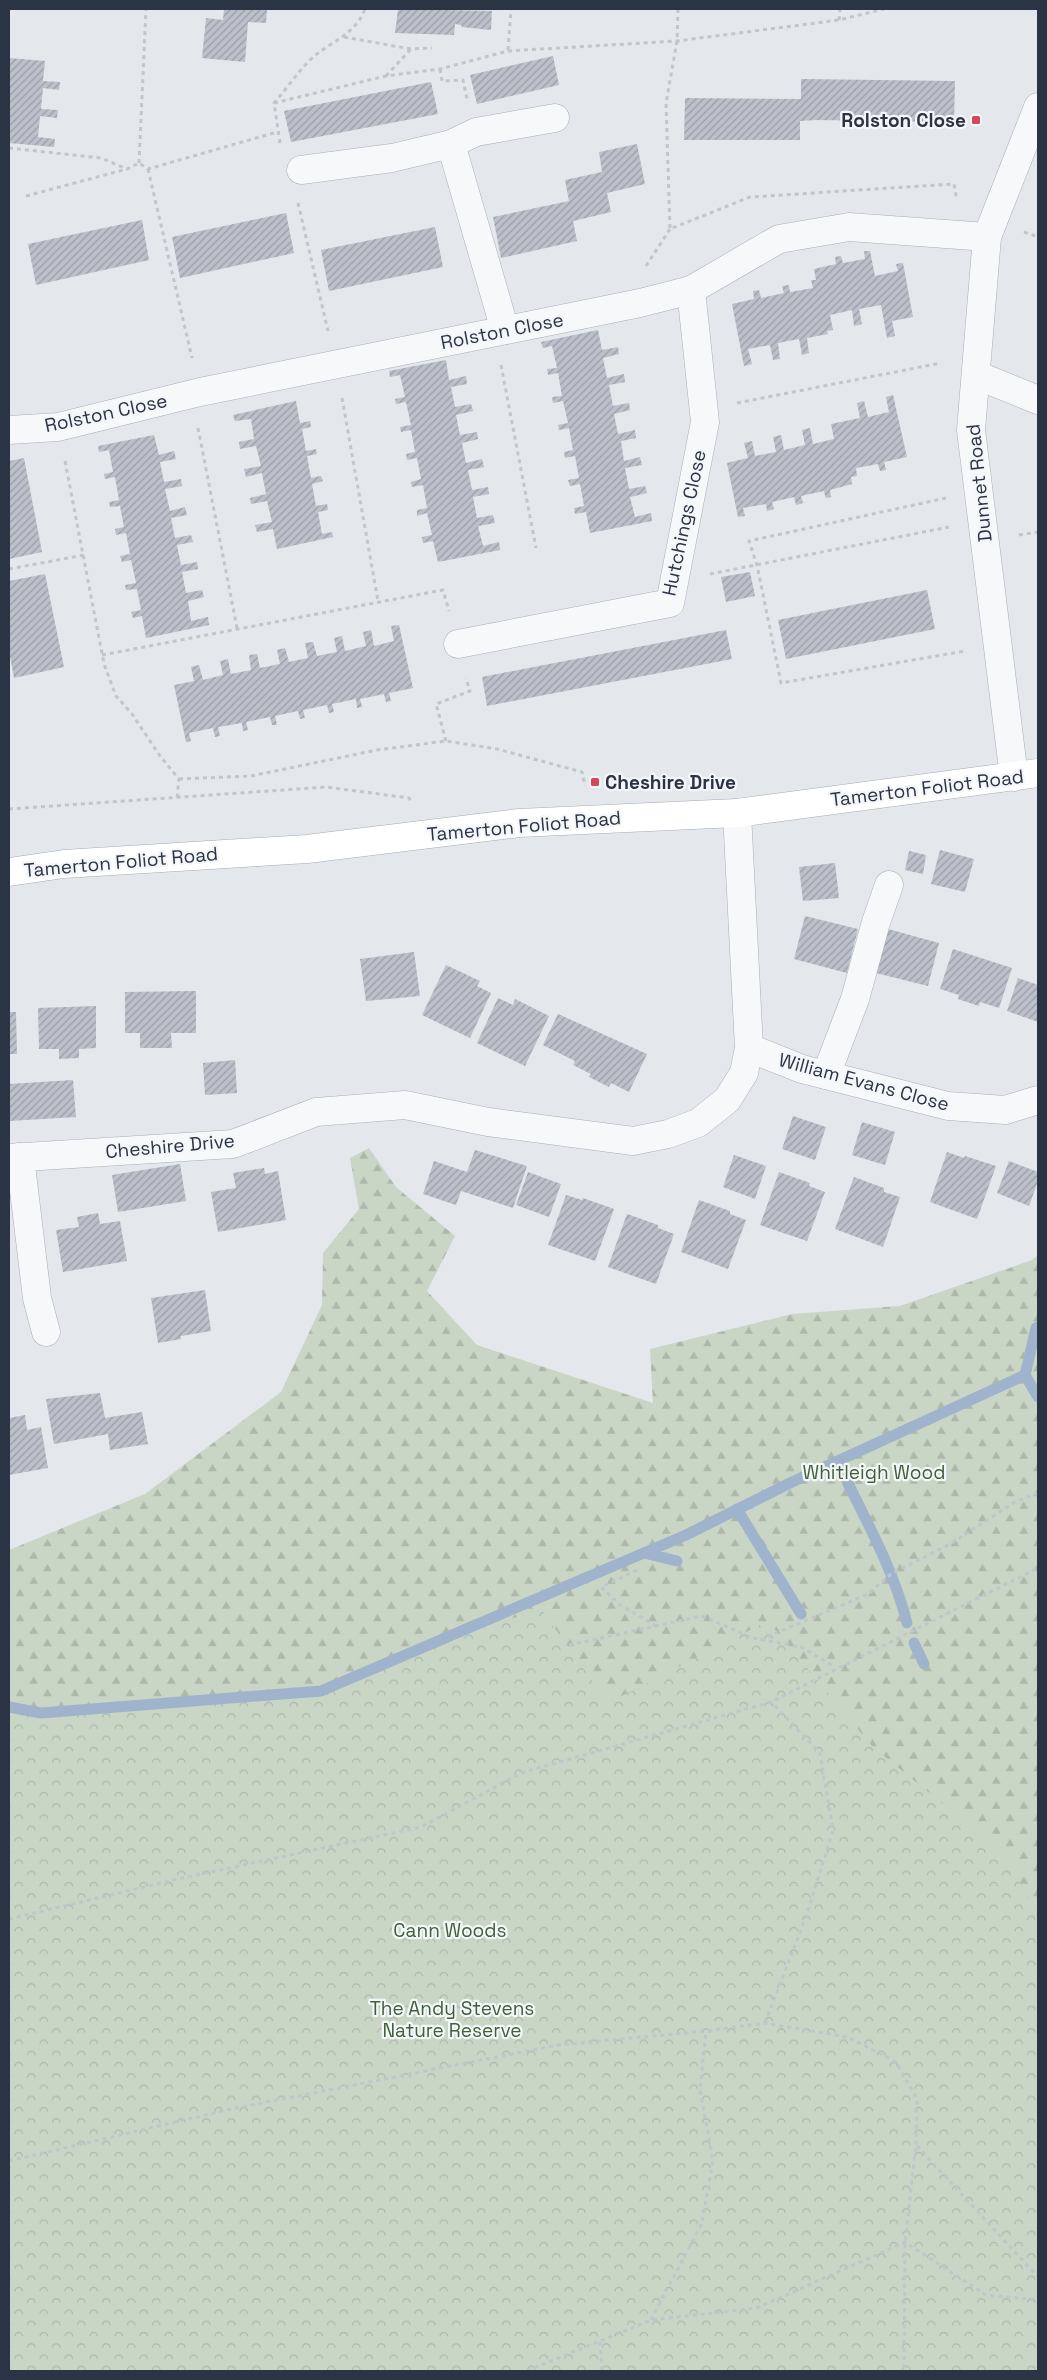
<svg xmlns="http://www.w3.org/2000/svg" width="1047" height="2380" font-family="'Space Grotesk',sans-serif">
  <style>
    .forest { fill: url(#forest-firs) }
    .park { fill: url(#park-crowns) }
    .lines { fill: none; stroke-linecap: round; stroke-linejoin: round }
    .stream { stroke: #9fb4cc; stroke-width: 11 }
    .building { fill: url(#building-hatch) }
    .minor-casing { stroke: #a9aeb7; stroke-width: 29 }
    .major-casing { stroke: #a3abb8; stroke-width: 29 }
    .path { stroke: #c2c5cb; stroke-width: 3; stroke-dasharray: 4 4; stroke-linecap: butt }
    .minor { stroke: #f7f8fa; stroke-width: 28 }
    .major { stroke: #fff; stroke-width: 28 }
    .poi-dot { fill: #d1495b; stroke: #f4f6f9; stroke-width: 2 }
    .labels { text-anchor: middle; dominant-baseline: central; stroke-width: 4.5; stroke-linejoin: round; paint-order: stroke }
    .poi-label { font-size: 19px; font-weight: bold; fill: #2b3445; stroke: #f4f6f9; text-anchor: end }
    .street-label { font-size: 19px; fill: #2b3445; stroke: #f4f6f9 }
    .park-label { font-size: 19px; fill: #3f6138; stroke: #f4f6f9 }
  </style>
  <defs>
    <pattern id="forest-firs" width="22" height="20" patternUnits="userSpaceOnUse" patternTransform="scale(1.25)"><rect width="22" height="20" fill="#c9d6c5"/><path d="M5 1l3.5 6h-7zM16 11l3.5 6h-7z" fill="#adb8ab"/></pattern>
    <pattern id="park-crowns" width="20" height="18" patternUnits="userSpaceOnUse" patternTransform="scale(1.25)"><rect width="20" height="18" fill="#c9d6c5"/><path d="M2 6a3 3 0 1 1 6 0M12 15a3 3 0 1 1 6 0" fill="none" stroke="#adb8ab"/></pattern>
    <pattern id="building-hatch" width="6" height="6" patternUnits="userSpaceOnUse" patternTransform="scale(1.25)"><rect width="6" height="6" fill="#bbc0ca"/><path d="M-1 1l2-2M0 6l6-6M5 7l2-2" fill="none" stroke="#989da6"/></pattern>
  </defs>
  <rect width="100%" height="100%" fill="#e4e7ec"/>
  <path class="forest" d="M 369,1148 L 396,1187 L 455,1236 L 427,1291 L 477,1345 L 653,1403 L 650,1349 L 792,1314 L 900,1306 L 1032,1260 L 1038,1255 L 1038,2371 L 9,2371 L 9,1550 L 145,1494 L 281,1392 L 322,1305 L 323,1253 L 359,1209 L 350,1158 Z"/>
  <path class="park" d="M 542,1610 L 608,1703 L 768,1621 L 872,1746 L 1009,1858 L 1038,1919 L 1038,2371 L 9,2371 L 9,1707 L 41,1713 L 321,1691 L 450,1636 Z"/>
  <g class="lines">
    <g class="stream">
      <path d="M 1025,1375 L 1038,1397"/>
      <path d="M 838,1463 C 863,1515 893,1567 907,1623"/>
      <path d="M 737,1509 L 801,1614"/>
      <path d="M 644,1553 L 677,1561"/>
      <path d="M 914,1643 L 924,1664"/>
      <path d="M 9,1707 L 41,1713 L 321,1691 L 686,1535 L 792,1482 L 1025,1375 L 1036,1328 L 1038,1327"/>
    </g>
  </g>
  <g class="building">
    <path d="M 224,9 L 267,9 L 266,23 L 248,22 L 245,62 L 202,58 L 206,18 L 223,20 Z"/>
    <path d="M 398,9 L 492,11 L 491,30 L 462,27 L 461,25 L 455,24 L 454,35 L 395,33 Z"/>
    <path d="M 553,56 L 559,85 L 477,104 L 470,75 Z"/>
    <path d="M 9,58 L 45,61 L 43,81 L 60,82 L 59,90 L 43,88 L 41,109 L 58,110 L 57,118 L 40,116 L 38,137 L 55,139 L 54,147 L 9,143 Z"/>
    <path d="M 801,79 L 955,81 L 954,122 L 816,120 L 800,121 L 800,140 L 684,140 L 685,98 L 801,99 Z"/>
    <path d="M 431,82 L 438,114 L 291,142 L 284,111 Z"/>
    <path d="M 637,144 L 645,184 L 607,193 L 611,212 L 573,221 L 577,241 L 501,258 L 493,217 L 569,201 L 565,180 L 602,172 L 599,152 Z"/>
    <path d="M 286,213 L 294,253 L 180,278 L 172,237 Z"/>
    <path d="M 142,220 L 149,260 L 36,285 L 28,244 Z"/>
    <path d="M 435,227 L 443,267 L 329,291 L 321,250 Z"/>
    <path d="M 864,251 L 870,251 L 875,276 L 898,271 L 896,264 L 903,263 L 913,317 L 892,321 L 895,336 L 887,338 L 881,305 L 859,309 L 862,324 L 854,326 L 852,310 L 830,315 L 833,330 L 827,331 L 828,334 L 807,338 L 809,353 L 802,355 L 799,339 L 778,343 L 780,359 L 773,360 L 770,345 L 748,349 L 752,364 L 744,366 L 732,304 L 754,299 L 753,291 L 759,290 L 761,298 L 784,293 L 782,286 L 789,285 L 790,292 L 813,288 L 811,280 L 816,280 L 814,269 L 836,264 L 835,257 L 841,256 L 843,263 L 865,259 Z"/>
    <path d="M 598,330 L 602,350 L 618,347 L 619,354 L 603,358 L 607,378 L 624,374 L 625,382 L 609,385 L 613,406 L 629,403 L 630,410 L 614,414 L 618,434 L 635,430 L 636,438 L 621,441 L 624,461 L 640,457 L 642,465 L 625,468 L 629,489 L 645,486 L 647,493 L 630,497 L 635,517 L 651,513 L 652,521 L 590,533 L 586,512 L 575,514 L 574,508 L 584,506 L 580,484 L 570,486 L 568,480 L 579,478 L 575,456 L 565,458 L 564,452 L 573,450 L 569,428 L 559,430 L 558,425 L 568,423 L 563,401 L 553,403 L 552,397 L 562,396 L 558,373 L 548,375 L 547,369 L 557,368 L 552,346 L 543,348 L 541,342 Z"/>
    <path d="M 446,360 L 449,380 L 466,376 L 467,384 L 451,387 L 455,407 L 471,404 L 473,411 L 456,415 L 460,435 L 477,432 L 478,439 L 462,443 L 466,463 L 482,459 L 484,467 L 468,470 L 472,490 L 488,487 L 489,494 L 473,497 L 477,518 L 493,515 L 495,523 L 478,526 L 483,546 L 499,542 L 500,550 L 438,562 L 433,541 L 423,543 L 422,537 L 432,535 L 427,513 L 417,516 L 417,510 L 427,508 L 423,485 L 412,487 L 411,482 L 421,479 L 417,458 L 407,460 L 406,454 L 415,452 L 411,430 L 401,432 L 400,427 L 411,425 L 406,402 L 396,404 L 395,399 L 405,397 L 400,375 L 390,377 L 389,371 Z"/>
    <path d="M 893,395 L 907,457 L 884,462 L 886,470 L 880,471 L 878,464 L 856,468 L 857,476 L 851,477 L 852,484 L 830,490 L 831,497 L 826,498 L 824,491 L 801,496 L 803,503 L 796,505 L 794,497 L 772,502 L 774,509 L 767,511 L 766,504 L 743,508 L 745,516 L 738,517 L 727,463 L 748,458 L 744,443 L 752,441 L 755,456 L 776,452 L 773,437 L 781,435 L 784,450 L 805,445 L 802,430 L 810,428 L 813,444 L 834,439 L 831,424 L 860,418 L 857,403 L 864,401 L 868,417 L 889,412 L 886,397 Z"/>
    <path d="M 296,401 L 300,423 L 310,421 L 311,427 L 302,429 L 306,451 L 316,449 L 317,454 L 307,456 L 311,478 L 321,476 L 323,481 L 312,484 L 316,506 L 327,504 L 328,510 L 318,512 L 322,534 L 332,532 L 333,537 L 277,549 L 273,529 L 257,532 L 255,525 L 272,522 L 267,501 L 251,504 L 250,498 L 266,494 L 262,473 L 246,477 L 244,469 L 261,466 L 256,446 L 240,449 L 239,442 L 254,439 L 251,419 L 235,421 L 233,415 Z"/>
    <path d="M 154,435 L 159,455 L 174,451 L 176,459 L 160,462 L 164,482 L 181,479 L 182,486 L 165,489 L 170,511 L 185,507 L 187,515 L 171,518 L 175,538 L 191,535 L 193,542 L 177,545 L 181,565 L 197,562 L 198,569 L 182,572 L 186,593 L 202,590 L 204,597 L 188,601 L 191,621 L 208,617 L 209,625 L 146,638 L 142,616 L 133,618 L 131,612 L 141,610 L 137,589 L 126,590 L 125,585 L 136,583 L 131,560 L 122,562 L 120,556 L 130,554 L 126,533 L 116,535 L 115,529 L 124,527 L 120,506 L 110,507 L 109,502 L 119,500 L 115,477 L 105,479 L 104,474 L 113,472 L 109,450 L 99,452 L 98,446 Z"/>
    <path d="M 24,458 L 42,552 L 9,559 L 9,461 Z"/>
    <path d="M 750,572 L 755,596 L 726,602 L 721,577 Z"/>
    <path d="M 45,574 L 64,667 L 14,678 L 9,651 L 9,581 Z"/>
    <path d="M 927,590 L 935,629 L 786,659 L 778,620 Z"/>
    <path d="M 399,625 L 413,688 L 389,693 L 391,701 L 386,702 L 384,694 L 360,699 L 362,707 L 357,708 L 356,699 L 332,704 L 334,712 L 329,713 L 327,705 L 303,710 L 305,718 L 300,719 L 298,711 L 275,716 L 277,725 L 272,725 L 270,717 L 246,722 L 248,730 L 243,731 L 242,723 L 218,727 L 220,736 L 215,737 L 213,728 L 189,733 L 191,741 L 186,742 L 174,685 L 194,681 L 191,667 L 199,665 L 203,680 L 223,675 L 220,661 L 228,659 L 231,674 L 251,670 L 249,655 L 257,654 L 260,668 L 280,664 L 277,650 L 285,648 L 289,662 L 308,658 L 305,643 L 313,642 L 317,656 L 337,652 L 334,638 L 342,636 L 345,651 L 366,646 L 363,632 L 371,630 L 374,646 L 394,641 L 391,626 Z"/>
    <path d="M 726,630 L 732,659 L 487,706 L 482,677 Z"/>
    <path d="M 940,850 L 974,859 L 965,892 L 931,884 Z"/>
    <path d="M 909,851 L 926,855 L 923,874 L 905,870 Z"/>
    <path d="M 835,863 L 839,898 L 803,901 L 799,867 Z"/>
    <path d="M 805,916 L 858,929 L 847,973 L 794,959 Z"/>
    <path d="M 888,929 L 939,943 L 928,986 L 876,973 Z"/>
    <path d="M 953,949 L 1012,968 L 999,1008 L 980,1002 L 979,1006 L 958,999 L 959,995 L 940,989 Z"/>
    <path d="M 414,952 L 420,996 L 366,1001 L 360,959 Z"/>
    <path d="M 446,965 L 480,981 L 477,986 L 491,993 L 470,1038 L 422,1015 Z"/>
    <path d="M 1018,978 L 1038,985 L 1038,1022 L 1007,1011 Z"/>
    <path d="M 196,991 L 196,1033 L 171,1033 L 172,1048 L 140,1048 L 140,1033 L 125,1033 L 125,992 Z"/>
    <path d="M 498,998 L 513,1005 L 515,999 L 549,1016 L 525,1066 L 477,1043 Z"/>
    <path d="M 96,1006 L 96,1048 L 79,1049 L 79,1058 L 59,1059 L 59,1049 L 39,1049 L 38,1008 Z"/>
    <path d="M 9,1012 L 16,1012 L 17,1054 L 9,1054 Z"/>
    <path d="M 558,1014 L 647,1054 L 629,1092 L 611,1083 L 609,1087 L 589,1077 L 591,1074 L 573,1065 L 575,1061 L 543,1045 Z"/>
    <path d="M 235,1060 L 237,1093 L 205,1095 L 203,1063 Z"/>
    <path d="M 73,1080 L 76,1117 L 9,1121 L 9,1084 Z"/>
    <path d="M 793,1116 L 826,1127 L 815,1160 L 782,1149 Z"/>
    <path d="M 862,1122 L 895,1132 L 885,1165 L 852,1155 Z"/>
    <path d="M 475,1150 L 527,1166 L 513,1208 L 461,1191 L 456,1205 L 423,1194 L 434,1161 L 467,1172 Z"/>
    <path d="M 947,1152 L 964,1158 L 965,1156 L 996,1166 L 977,1219 L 930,1202 Z"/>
    <path d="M 734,1155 L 766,1166 L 755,1199 L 723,1187 Z"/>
    <path d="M 1009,1161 L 1038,1172 L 1038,1181 L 1029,1206 L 997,1193 Z"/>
    <path d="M 180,1164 L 186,1201 L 118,1212 L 112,1175 Z"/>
    <path d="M 264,1168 L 265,1174 L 278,1171 L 286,1220 L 218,1232 L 211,1192 L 236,1188 L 233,1173 Z"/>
    <path d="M 528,1172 L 561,1184 L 549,1217 L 516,1205 Z"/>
    <path d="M 779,1172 L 810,1183 L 809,1186 L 825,1192 L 807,1241 L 760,1225 Z"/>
    <path d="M 854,1177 L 884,1188 L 884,1192 L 900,1197 L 883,1247 L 835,1229 Z"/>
    <path d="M 566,1195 L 582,1200 L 583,1198 L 614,1209 L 595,1261 L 548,1245 Z"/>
    <path d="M 699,1200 L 730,1211 L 730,1214 L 746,1220 L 728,1269 L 681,1252 Z"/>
    <path d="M 98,1213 L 100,1224 L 120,1221 L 127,1261 L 63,1272 L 56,1230 L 79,1227 L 77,1217 Z"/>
    <path d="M 627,1214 L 658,1225 L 658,1228 L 674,1234 L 656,1284 L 608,1267 Z"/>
    <path d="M 205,1290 L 211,1331 L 181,1336 L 181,1339 L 158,1343 L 151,1298 Z"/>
    <path d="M 100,1393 L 105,1418 L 142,1412 L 148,1444 L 110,1450 L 108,1434 L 54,1444 L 46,1399 Z"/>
    <path d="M 25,1415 L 27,1430 L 41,1427 L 48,1468 L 9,1475 L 9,1418 Z"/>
  </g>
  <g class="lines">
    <g class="minor-casing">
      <g id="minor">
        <path d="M 451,144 L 505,330"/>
        <path d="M 301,170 L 392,158 L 451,144 L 476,132 L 555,118"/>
        <path d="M 976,375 L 1038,400"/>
        <path d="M 9,430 L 58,427 L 200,392 L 640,303 L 691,290 L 779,239 L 849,227 L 987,237"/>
        <path d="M 458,644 L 670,603 L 705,422 L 691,290"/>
        <path d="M 1014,777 L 971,430 L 987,237 L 1038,107"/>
        <path d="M 749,1048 L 802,1069 L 948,1106 L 1005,1110 L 1038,1100"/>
        <path d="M 826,1075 L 855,999 L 876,922 L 889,885"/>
        <path d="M 20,1157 L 37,1298 L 46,1332"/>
        <path d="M 9,1158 L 233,1144 L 316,1112 L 405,1105 L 488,1122 L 633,1141 L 668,1134 L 698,1123 L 727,1100 L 744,1073 L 749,1048 L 737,813"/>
      </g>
    </g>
    <g class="major-casing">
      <path id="major" d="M 9,872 L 64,864 L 307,849 L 519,823 L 737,813 L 1038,773"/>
    </g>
    <g class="path">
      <path d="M 678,9 L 677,41 L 666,103 L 670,229 L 750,197 L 954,184 L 957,200"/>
      <path d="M 839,20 L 840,9"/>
      <path d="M 344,37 L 411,49 L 432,48"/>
      <path d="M 508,50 L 511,9"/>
      <path d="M 440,69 L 442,81 L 463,80 L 467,99"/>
      <path d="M 386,76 L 411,49"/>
      <path d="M 274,103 L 386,76 L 440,69 L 508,51 L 677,41 L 839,20 L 884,9"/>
      <path d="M 280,143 L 274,103 C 286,90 296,74 309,61 C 328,42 355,36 365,9"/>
      <path d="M 9,148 L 101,158 L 127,169 L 139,163 L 148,169 L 277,132"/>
      <path d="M 139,163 L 146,9"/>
      <path d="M 148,169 L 192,358"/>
      <path d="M 26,196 L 127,169"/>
      <path d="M 298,203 L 328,331"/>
      <path d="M 1024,232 L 1038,237"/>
      <path d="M 646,266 L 670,229"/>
      <path d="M 501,365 L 536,548"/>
      <path d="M 342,398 L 378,601"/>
      <path d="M 737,403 L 941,363"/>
      <path d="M 198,428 L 237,628"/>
      <path d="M 65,461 L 104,664 L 116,696 L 132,714 L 160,756 L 179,779 L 177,797"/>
      <path d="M 946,498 L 749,541 L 757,565 L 781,683 L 965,651"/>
      <path d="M 1019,535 L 1038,532"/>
      <path d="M 9,569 L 84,555"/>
      <path d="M 710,574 L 949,527"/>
      <path d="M 102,655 L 443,590 L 449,611"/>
      <path d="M 446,741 L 436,704 L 470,691 L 466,678"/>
      <path d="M 179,779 L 251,776 L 377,750 L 446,741 L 497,749 L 582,772 L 585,786"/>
      <path d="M 9,809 L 326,787 L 409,798 L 411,801"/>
      <path d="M 637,1570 L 601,1587 L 619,1604 L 656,1626"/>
      <path d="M 760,1640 L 868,1594 L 891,1574 L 952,1543 L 1015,1502 L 1038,1493"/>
      <path d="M 569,1645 L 702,1616 L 753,1638 L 801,1647 L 835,1667"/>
      <path d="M 9,1919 L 178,1879 L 421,1827 L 521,1773 L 771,1702 L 1038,1568"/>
      <path d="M 765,2023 L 806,1917 L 833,1830 L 820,1753 L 771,1702"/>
      <path d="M 917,2146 L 1038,2277"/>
      <path d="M 9,2161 L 231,2109 L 558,2045 L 706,2031 L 765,2023 L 848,2037 L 896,2062 L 917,2099 L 916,2145 L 905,2242 L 904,2371"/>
      <path d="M 651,2320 L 702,2223 L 713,2160 L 700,2090 L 706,2031"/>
      <path d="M 600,2342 L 602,2371"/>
      <path d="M 527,2371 L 651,2320 L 757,2308 L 905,2242 L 986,2295 L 1038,2300"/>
    </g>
    <use href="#minor" class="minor"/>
    <use href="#major" class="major"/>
  </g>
  <g class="poi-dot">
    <rect x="971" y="115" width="10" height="10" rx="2.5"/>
    <rect x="590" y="777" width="10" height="10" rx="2.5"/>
  </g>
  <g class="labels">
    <g class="poi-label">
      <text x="966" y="120">Rolston Close</text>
      <text x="605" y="782" text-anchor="start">Cheshire Drive</text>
    </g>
    <g class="street-label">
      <text transform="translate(502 331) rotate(-11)">Rolston Close</text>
      <text transform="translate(106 413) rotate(-12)">Rolston Close</text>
      <text transform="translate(979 483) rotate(-96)">Dunnet Road</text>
      <text transform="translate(684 523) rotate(-78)">Hutchings Close</text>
      <text transform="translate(927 788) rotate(-7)">Tamerton Foliot Road</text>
      <text transform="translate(524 826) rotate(-5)">Tamerton Foliot Road</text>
      <text transform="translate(121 862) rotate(-5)">Tamerton Foliot Road</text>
      <text transform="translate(864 1082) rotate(15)">William Evans Close</text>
      <text transform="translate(170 1146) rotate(-5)">Cheshire Drive</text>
    </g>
    <g class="park-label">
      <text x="874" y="1472">Whitleigh Wood</text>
      <text x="450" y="1930">Cann Woods</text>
      <text x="452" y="2008">The Andy Stevens<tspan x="452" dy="22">Nature Reserve</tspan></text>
    </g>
  </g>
  <rect width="1047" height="2380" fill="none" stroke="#2b3445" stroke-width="20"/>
</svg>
